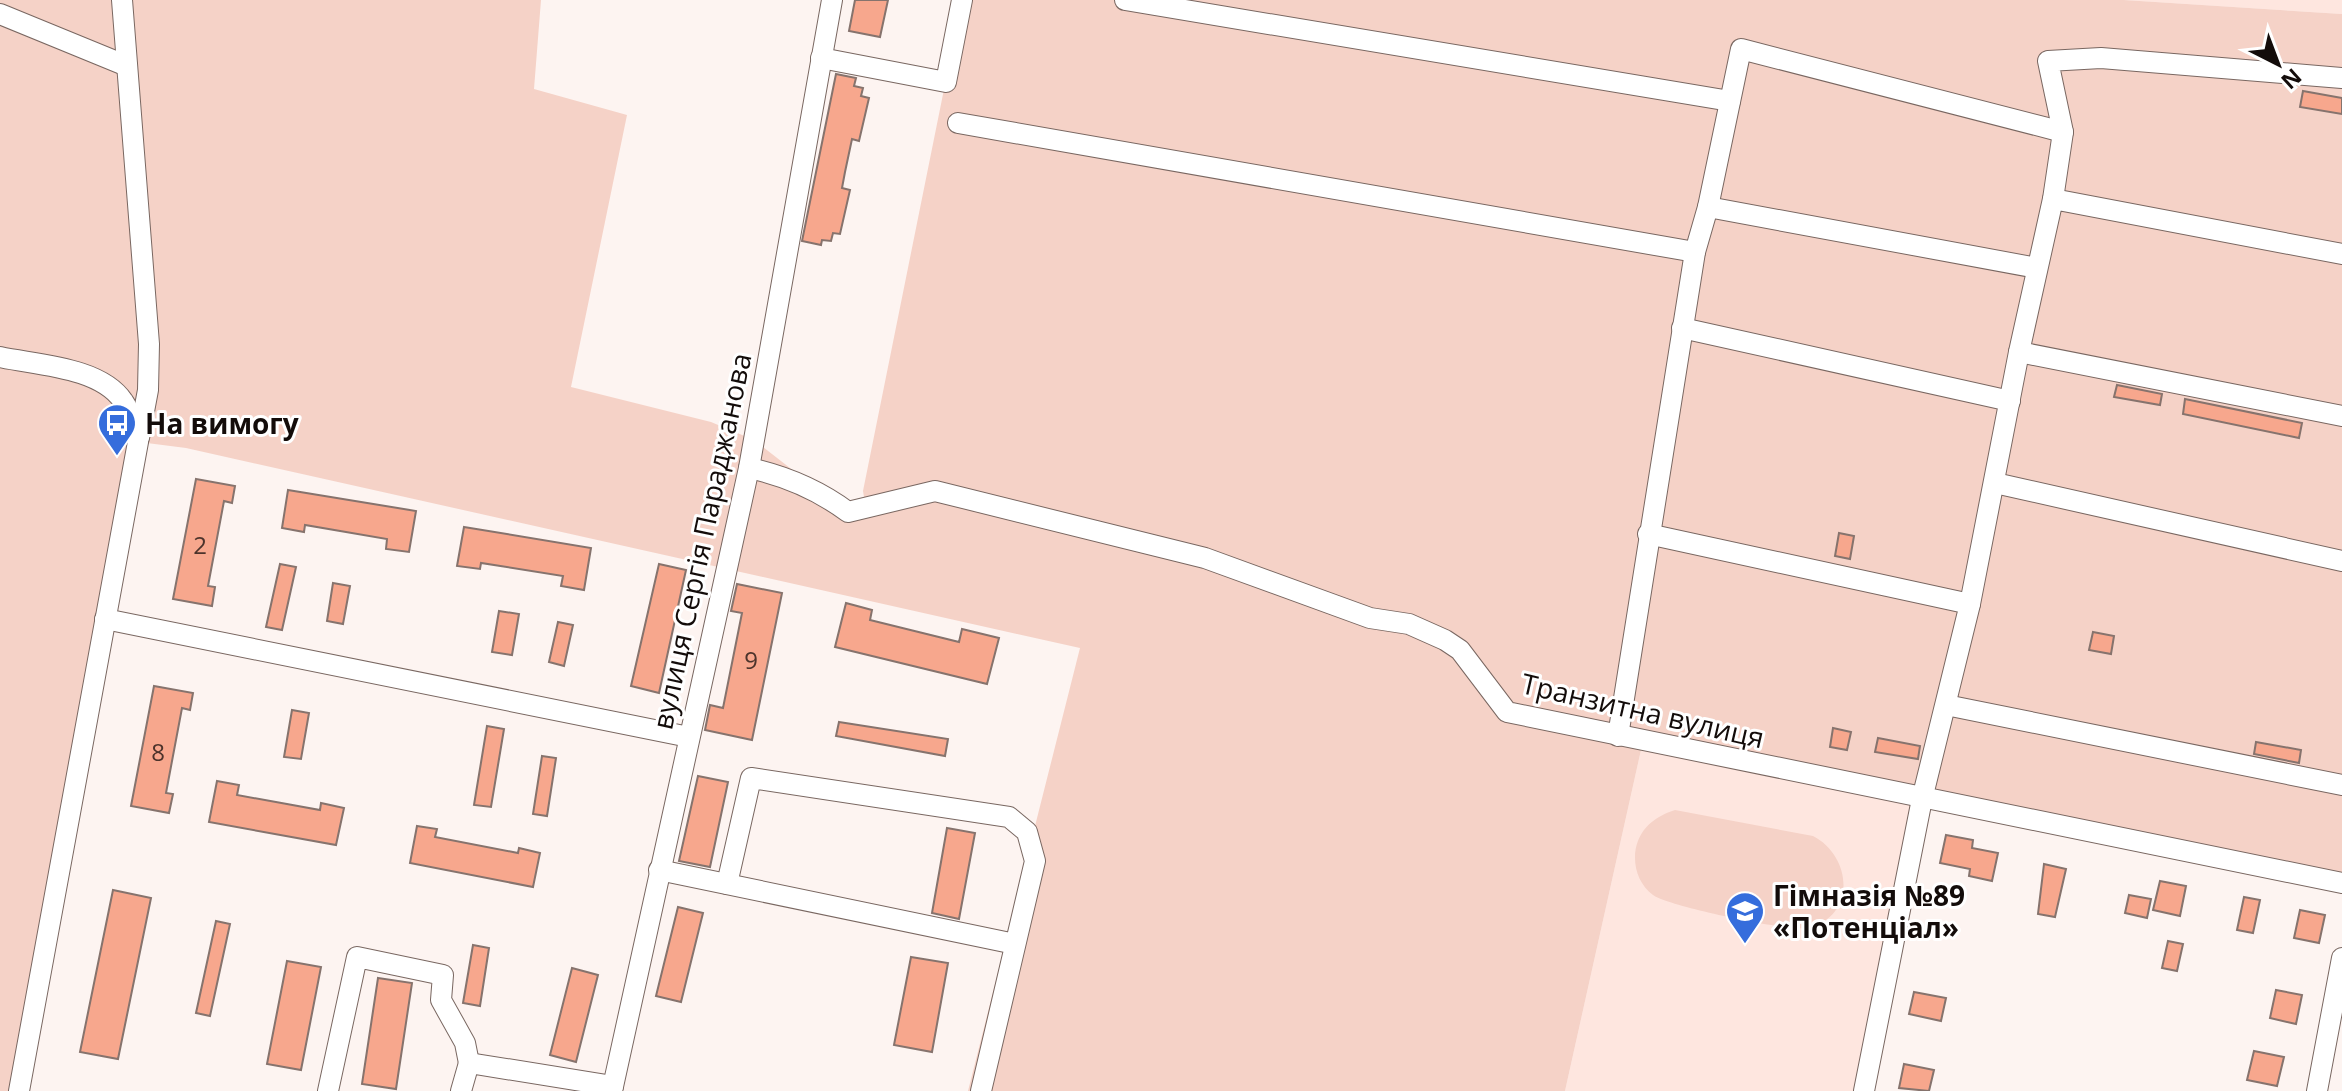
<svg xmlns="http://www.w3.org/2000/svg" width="2342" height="1091" font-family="'Open Sans',sans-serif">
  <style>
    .built { fill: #fee6df }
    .green { fill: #f5d2c7 }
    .building { fill: #f7a78d; stroke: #86736d; stroke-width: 2 }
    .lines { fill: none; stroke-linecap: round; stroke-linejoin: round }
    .minor-casing { stroke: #796761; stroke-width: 22 }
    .minor { stroke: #fff; stroke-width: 20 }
    .labels { text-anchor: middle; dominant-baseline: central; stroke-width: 6; stroke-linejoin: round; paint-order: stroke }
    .number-label { font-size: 24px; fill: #4c332b }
    .poi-label { font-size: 28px; font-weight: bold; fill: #130c0a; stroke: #fff; text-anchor: start }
    .street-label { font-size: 28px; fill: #130c0a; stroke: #fff }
  </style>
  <rect width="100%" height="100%" fill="#fdf4f1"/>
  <g class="built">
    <path d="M 2124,0 L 2342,0 L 2342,14 Z"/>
    <path d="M 1643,741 L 1922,799 L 1864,1091 L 1565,1091 Z"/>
  </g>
  <g class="green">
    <path d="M 0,0 L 541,0 L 534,89 L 627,115 L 571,387 L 711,422 L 754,440 L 826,496 L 866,509 L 863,491 L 962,0 L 2124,0 L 2342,14 L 2342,883 L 1643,741 L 1565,1091 L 968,1091 L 1080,648 L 186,448 L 139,442 L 19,1091 L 0,1091 Z"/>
    <path d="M 1675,810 L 1813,836 C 1852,856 1857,916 1808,928 C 1790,932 1667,906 1653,895 C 1641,886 1635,872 1635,858 C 1635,833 1652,817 1675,810 Z"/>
  </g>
  <g class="building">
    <path d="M 855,0 L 888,0 L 880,37 L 849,31 Z"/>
    <path d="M 836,74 L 856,78 L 854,86 L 863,88 L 861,96 L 869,98 L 859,141 L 852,139 L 845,172 L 842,188 L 850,190 L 840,234 L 833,233 L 831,241 L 822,240 L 821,245 L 802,241 Z"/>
    <path d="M 2303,91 L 2342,98 L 2342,114 L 2300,107 Z"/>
    <path d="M 2117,385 L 2162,394 L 2160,405 L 2114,397 Z"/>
    <path d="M 2185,399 L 2302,423 L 2299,438 L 2183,414 Z"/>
    <path d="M 196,479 L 235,486 L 232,503 L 224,501 L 208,586 L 215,587 L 212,606 L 173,599 Z"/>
    <path d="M 288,490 L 416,511 L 409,552 L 386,549 L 387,539 L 305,525 L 304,532 L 282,528 Z"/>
    <path d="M 464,527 L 591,548 L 584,590 L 561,586 L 563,576 L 481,563 L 480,569 L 457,566 Z"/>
    <path d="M 1839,533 L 1854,536 L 1850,559 L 1835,556 Z"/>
    <path d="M 280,564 L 296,567 L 282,630 L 266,627 Z"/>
    <path d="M 659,564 L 686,570 L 659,693 L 631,686 Z"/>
    <path d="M 333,583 L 350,586 L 343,624 L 327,621 Z"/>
    <path d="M 737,584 L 782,593 L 752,740 L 705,730 L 710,705 L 723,708 L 742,613 L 731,611 Z"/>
    <path d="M 846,603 L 872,610 L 870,620 L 959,642 L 962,629 L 999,638 L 987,684 L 835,647 Z"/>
    <path d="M 499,611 L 519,614 L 512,655 L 492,652 Z"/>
    <path d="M 558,622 L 573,625 L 564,666 L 549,662 Z"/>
    <path d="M 2093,632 L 2114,636 L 2111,654 L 2089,650 Z"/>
    <path d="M 154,686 L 193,693 L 190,710 L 182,708 L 166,793 L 173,794 L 169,813 L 131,806 Z"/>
    <path d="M 292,710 L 309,713 L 301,759 L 284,757 Z"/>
    <path d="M 839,722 L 948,739 L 945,756 L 836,736 Z"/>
    <path d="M 487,726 L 504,729 L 491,807 L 474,805 Z"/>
    <path d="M 1833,728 L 1851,732 L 1847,750 L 1830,747 Z"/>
    <path d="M 1878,738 L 1920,746 L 1918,759 L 1875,752 Z"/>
    <path d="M 2256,742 L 2301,750 L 2299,763 L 2254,754 Z"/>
    <path d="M 542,756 L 556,758 L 547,816 L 533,814 Z"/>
    <path d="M 698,776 L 728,782 L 710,867 L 679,861 Z"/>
    <path d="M 217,781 L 239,785 L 237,795 L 320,810 L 321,803 L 344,808 L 336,845 L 209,822 Z"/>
    <path d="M 417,826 L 437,829 L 435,837 L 518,853 L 519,848 L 540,853 L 533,887 L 410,863 Z"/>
    <path d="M 947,828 L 975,833 L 959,919 L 932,913 Z"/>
    <path d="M 1946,835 L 1973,840 L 1972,848 L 1998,853 L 1992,881 L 1969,876 L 1970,869 L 1940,863 Z"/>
    <path d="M 2044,864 L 2066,869 L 2055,917 L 2038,914 Z"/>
    <path d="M 2160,881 L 2186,886 L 2180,916 L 2153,910 Z"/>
    <path d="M 113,890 L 151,898 L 118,1059 L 80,1052 Z"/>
    <path d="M 2129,895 L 2151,899 L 2147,918 L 2125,913 Z"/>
    <path d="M 2244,897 L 2260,900 L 2253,933 L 2237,930 Z"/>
    <path d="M 678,907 L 703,913 L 681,1002 L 656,996 Z"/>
    <path d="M 2300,910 L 2325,915 L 2319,943 L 2294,938 Z"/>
    <path d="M 216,921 L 230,924 L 210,1016 L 196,1013 Z"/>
    <path d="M 2168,941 L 2183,944 L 2177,971 L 2162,968 Z"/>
    <path d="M 473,945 L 489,948 L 480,1006 L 463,1003 Z"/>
    <path d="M 911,957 L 948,963 L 932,1052 L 894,1045 Z"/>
    <path d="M 287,961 L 321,967 L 301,1070 L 267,1064 Z"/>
    <path d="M 572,968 L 598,975 L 576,1062 L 550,1055 Z"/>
    <path d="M 378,978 L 412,983 L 396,1089 L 362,1084 Z"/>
    <path d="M 2276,990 L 2302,995 L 2296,1024 L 2270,1018 Z"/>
    <path d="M 1914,992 L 1946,998 L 1941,1021 L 1909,1014 Z"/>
    <path d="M 2254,1051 L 2284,1057 L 2277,1086 L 2247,1080 Z"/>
    <path d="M 1904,1064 L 1934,1070 L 1929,1091 L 1899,1088 Z"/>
  </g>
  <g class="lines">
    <g class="minor-casing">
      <g id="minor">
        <path d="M 122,0 L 149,344 L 148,390 L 139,438"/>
        <path d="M 1125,0 L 1730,101"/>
        <path d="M 0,14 L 127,66"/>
        <path d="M 821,58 L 946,82 L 962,0"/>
        <path d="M 958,123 L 1695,252"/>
        <path d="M 2053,199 L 2063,132 L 2048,61 L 2101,58 L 2342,78"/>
        <path d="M 1708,207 L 2037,268"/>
        <path d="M 1682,328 L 2010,401"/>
        <path d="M 2019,352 L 2342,416"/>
        <path d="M 0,357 C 37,365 100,367 123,401 C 131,412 134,429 138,442 L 19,1091"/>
        <path d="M 749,468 C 786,476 817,489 848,512 L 935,491 L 1205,558 L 1370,618 L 1409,624 L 1445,640 L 1460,650 L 1507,712 L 2342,883"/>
        <path d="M 1995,483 L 2342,561"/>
        <path d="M 1648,534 L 1970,604"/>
        <path d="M 105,619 L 689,737"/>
        <path d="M 1946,705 L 2342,785"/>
        <path d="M 1618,736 L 1695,252 L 1708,207 L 1741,49 L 2063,132"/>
        <path d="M 659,870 L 1015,944"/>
        <path d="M 727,884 L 751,778 L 1009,817 L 1027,832 L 1035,861 L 981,1091"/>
        <path d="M 328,1091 L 357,957 L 443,975 L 441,1000 L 465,1043 L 469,1063"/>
        <path d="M 461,1091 L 469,1063 L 613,1086"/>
        <path d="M 612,1091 L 749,468 L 832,0"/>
        <path d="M 1864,1091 L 1922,799 L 1970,604 L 2019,352 L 2053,199 L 2342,254"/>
        <path d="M 2317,1091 L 2342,958"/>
      </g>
    </g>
    <use href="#minor" class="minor"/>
  </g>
  <defs>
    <g id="bus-pin" transform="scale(2)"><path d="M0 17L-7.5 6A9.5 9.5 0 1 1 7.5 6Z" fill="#356ddc" stroke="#fff"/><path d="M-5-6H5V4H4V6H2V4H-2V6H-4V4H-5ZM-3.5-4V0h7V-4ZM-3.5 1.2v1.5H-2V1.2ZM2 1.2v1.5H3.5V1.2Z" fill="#fff"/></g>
    <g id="school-pin" transform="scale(2)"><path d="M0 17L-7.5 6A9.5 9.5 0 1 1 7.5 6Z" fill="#356ddc" stroke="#fff"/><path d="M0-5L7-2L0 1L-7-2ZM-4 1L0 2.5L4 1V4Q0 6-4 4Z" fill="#fff"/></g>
  </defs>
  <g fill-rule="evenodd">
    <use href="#bus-pin" x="117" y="423"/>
    <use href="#school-pin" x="1745" y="911"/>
  </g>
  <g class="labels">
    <g class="number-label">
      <text x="200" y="544">2</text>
      <text x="751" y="659">9</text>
      <text x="158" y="751">8</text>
    </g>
    <g class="poi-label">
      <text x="145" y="423">На вимогу</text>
      <text x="1773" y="895">Гімназія №89<tspan x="1773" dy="32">«Потенціал»</tspan></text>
    </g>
    <g class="street-label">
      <text transform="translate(701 541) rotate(-78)">вулиця Сергія Параджанова</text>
      <text transform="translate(1643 710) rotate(13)">Транзитна вулиця</text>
    </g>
  </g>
  <g transform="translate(2278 64) rotate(138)" stroke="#ffffff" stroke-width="6" paint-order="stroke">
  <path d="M0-6L14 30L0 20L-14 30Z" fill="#130c0a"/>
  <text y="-12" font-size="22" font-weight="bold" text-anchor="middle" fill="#130c0a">N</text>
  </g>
</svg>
